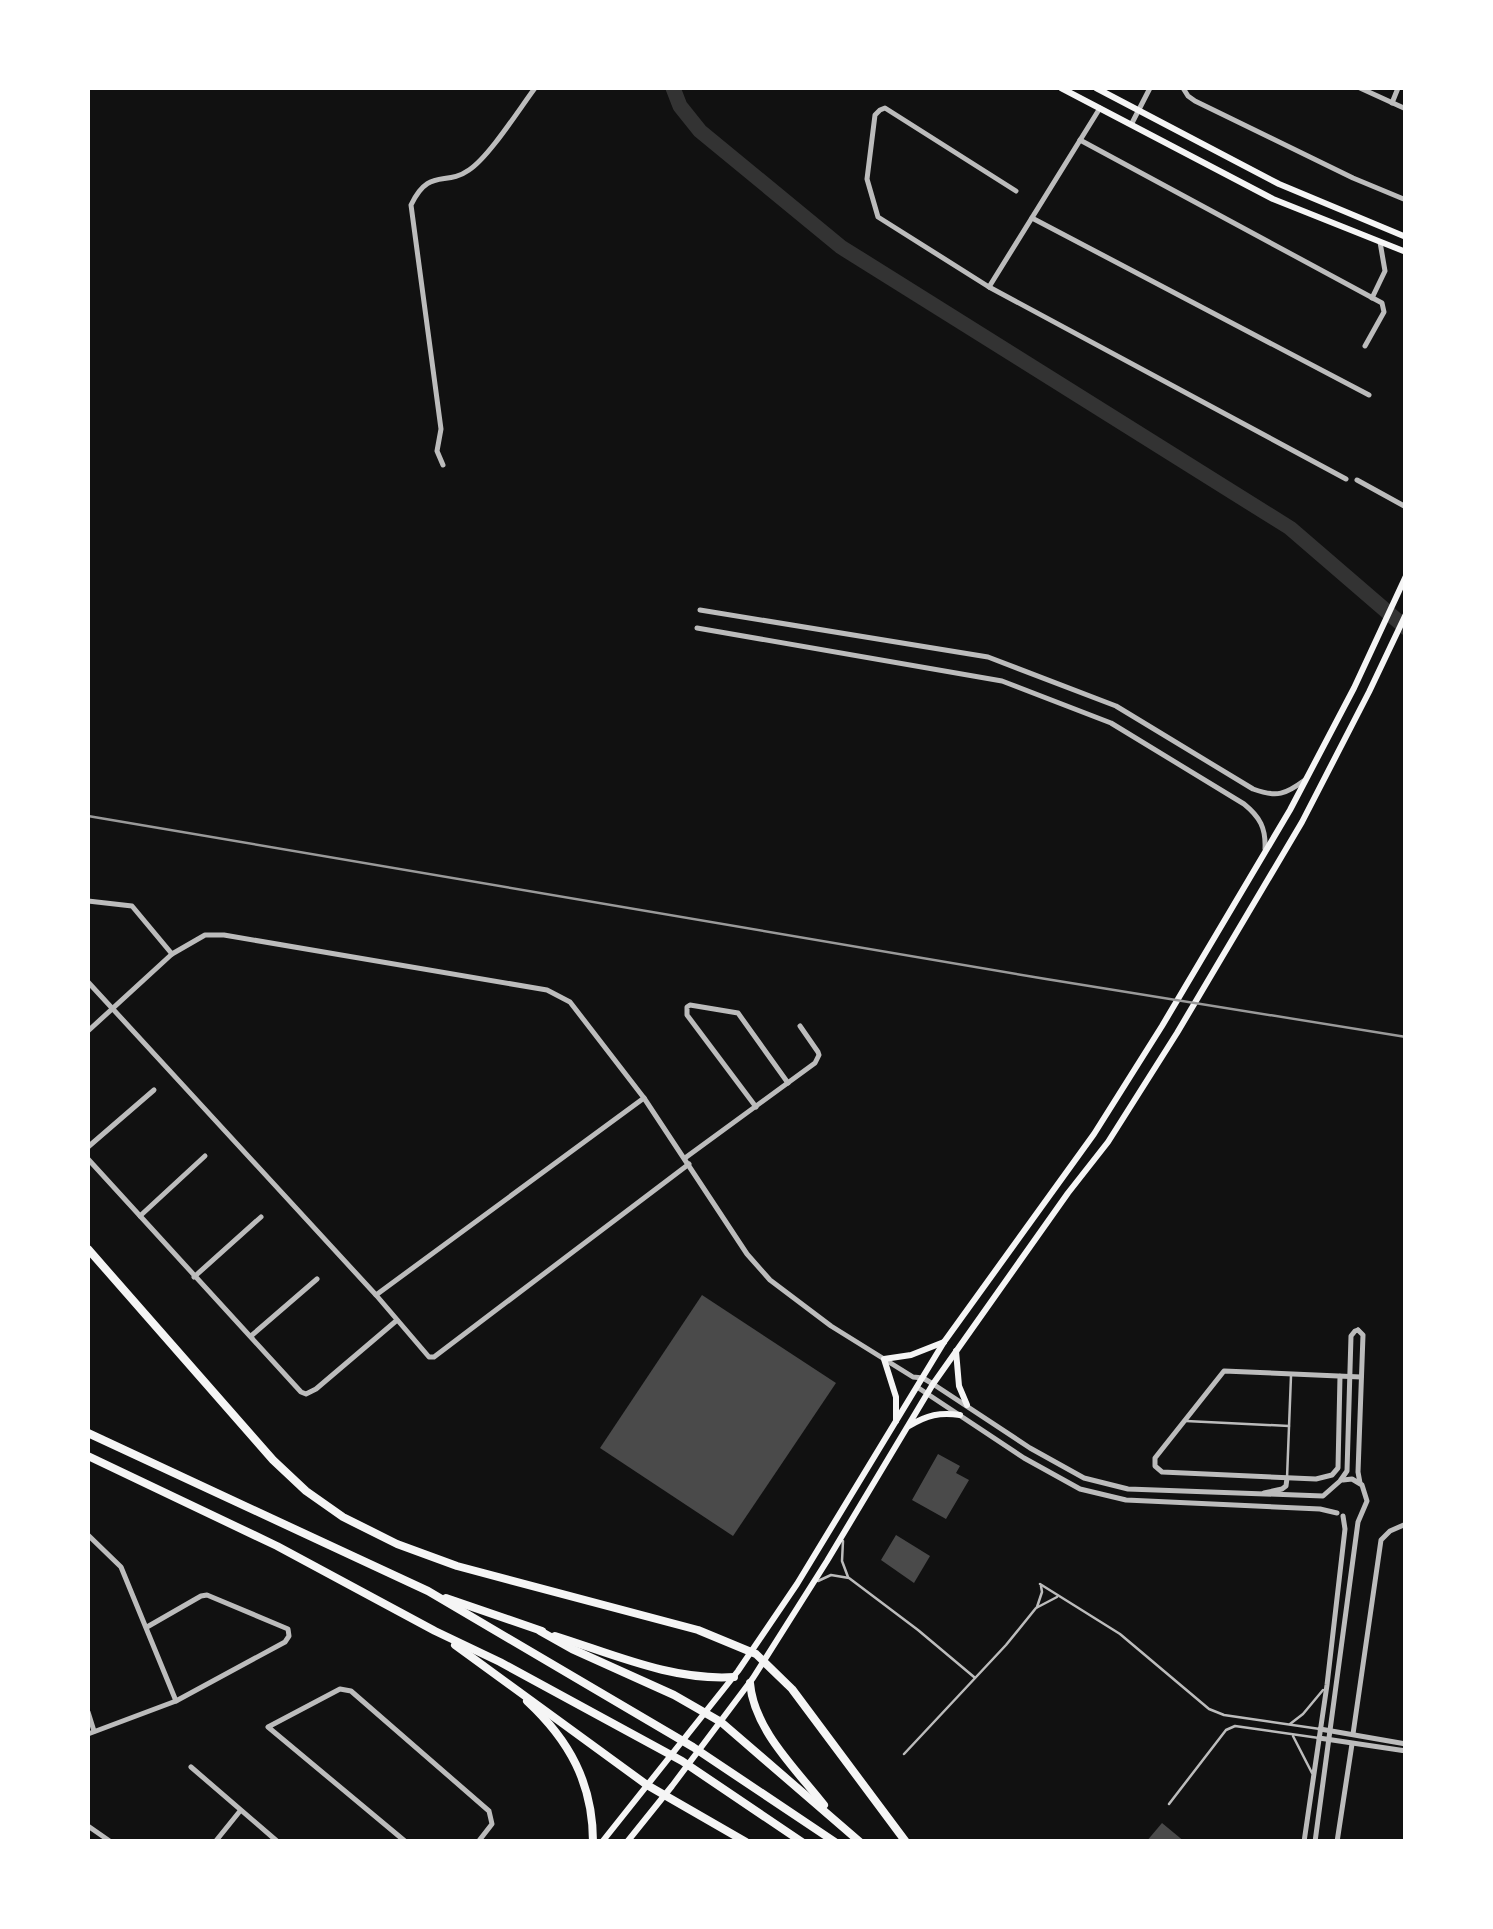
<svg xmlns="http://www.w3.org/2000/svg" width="1493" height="1929" font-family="'Golos Text',sans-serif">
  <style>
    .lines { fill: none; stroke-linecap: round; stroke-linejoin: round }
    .river { stroke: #333; stroke-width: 15 }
    .building { fill: #4a4a4a }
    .service { stroke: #bcbcbc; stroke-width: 2.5 }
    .minor { stroke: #bcbcbc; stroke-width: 5 }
    .secondary { stroke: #f5f5f5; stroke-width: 6 }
    .primary { stroke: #f5f5f5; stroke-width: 8 }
    .trunk { stroke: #f5f5f5; stroke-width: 8 }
    .rail { stroke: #9a9a9a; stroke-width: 2.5 }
  </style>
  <rect width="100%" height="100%" fill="#111"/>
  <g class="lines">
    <path class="river" d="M 673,88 L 680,106 L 700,131 L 841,247 L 1290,528 L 1406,628"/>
  </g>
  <g class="building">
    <path d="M 702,1295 L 836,1383 L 733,1536 L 600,1448 Z"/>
    <path d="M 938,1454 L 960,1466 L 956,1473 L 969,1480 L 946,1519 L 912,1500 Z"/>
    <path d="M 896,1535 L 930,1556 L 914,1583 L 881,1560 Z"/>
    <path d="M 1162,1823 L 1185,1842 L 1146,1842 Z"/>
  </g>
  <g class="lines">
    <g class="service">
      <path d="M 1186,1421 L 1289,1426"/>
      <path d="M 1287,1478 L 1291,1376"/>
      <path d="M 843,1541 L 842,1561 L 848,1577"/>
      <path d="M 818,1581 L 831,1575 L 849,1578 L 918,1630 L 974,1677"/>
      <path d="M 1040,1584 L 1120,1634 L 1209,1709 L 1224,1715 L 1320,1729"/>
      <path d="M 1037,1607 L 1042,1592 L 1041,1586"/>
      <path d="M 1290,1724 L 1303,1714 L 1323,1690"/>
      <path d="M 1293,1736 L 1312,1773"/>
      <path d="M 904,1754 L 1006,1645 L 1036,1608 L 1057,1597"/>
      <path d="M 1169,1804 L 1226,1730 L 1235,1726 L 1319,1738"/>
    </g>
    <g class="minor">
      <path d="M 1183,88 L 1188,96 L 1195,101 L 1353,178 L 1406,200"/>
      <path d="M 1360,88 L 1406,109"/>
      <path d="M 1392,103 L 1398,88"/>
      <path d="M 1132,123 L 1150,88"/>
      <path d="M 1080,140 L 1382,303 L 1384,312 L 1365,346"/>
      <path d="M 1016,191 L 885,108 L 880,110 L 875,115 L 867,179 L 878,217 L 989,287 L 1346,479"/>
      <path d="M 1032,218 L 1369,395"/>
      <path d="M 989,287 L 1100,108"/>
      <path d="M 1372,298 L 1385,271 L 1380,242"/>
      <path d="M 443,465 L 437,451 L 441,429 L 411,205 C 429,167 445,187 469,170 C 489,157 520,108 535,88"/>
      <path d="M 1357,480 L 1406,507"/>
      <path d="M 700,610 L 988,657 L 1116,706 L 1253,789 C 1277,798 1286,794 1305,780"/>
      <path d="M 697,628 L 1002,681 L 1111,723 L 1244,804 C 1260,817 1266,828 1265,849"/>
      <path d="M 88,901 L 132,906 L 172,954"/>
      <path d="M 88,982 L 376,1295 L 429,1357 L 434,1357 L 689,1164"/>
      <path d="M 88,1031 L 172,954 L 205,935 L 224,935 L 547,990 L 570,1002 L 644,1098 L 747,1254 L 770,1280 L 831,1326 L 913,1377 L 923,1378 L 933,1384 L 1030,1448 L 1084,1478 L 1128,1489 L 1323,1496 L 1340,1481 L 1347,1471 L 1351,1336 L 1355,1331 L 1358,1330"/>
      <path d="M 756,1107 L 687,1015 L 687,1007 L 690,1005 L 738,1013 L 788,1083"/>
      <path d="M 88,1147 L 154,1090"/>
      <path d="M 685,1158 L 815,1063 L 819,1055 L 818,1052 L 800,1026"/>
      <path d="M 88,1159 L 301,1392 L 306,1394 L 316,1389 L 396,1321"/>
      <path d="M 140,1216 L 205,1156"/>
      <path d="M 194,1277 L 261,1217"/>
      <path d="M 376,1295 L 644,1098"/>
      <path d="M 1358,1330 L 1363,1335 L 1358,1472 L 1360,1483"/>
      <path d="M 251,1336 L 317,1279"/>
      <path d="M 1340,1376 L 1338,1468 L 1332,1475 L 1316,1479 L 1162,1472 L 1155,1466 L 1155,1458 L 1224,1371 L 1361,1377"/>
      <path d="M 917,1387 L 1024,1458 L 1080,1489 L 1126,1500 L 1320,1509 L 1337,1513"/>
      <path d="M 1264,1493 L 1282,1489 L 1286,1486 L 1287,1478"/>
      <path d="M 88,1535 L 121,1567 L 176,1701"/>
      <path d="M 88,1712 L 94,1731"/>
      <path d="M 1320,1729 L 1406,1744"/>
      <path d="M 88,1734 L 176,1701 L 285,1642 L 289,1636 L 288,1629 L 207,1595 L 201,1596 L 147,1627"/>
      <path d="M 1353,1734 L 1381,1540 L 1390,1531 L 1406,1524"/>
      <path d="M 1319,1738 L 1406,1751"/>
      <path d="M 191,1767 L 278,1842"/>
      <path d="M 88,1826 L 111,1842"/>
      <path d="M 215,1842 L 240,1811"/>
      <path d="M 406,1842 L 268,1727 L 340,1689 L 351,1691 L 489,1811 L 492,1824 L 478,1842"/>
      <path d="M 1304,1842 L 1327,1685 L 1345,1529 L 1343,1516"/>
      <path d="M 1315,1842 L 1358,1522 L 1367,1501 L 1362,1485 L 1352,1479 L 1343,1480"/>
      <path d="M 1337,1842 L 1352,1744"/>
    </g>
    <g class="secondary">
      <path d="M 1061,88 L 1273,199 L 1406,252"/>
      <path d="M 1096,88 L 1279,184 L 1406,237"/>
      <path d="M 956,1351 L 959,1386 L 967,1405"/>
      <path d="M 896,1421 L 896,1397 L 884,1359 L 911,1355 L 944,1342"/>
      <path d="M 909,1426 C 927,1415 940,1412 960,1415"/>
      <path d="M 602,1842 L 738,1671 L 797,1584 L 944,1342 L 1094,1134 L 1162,1026 L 1290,810 L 1354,688 L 1406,576"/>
      <path d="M 627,1842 L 672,1786 L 753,1678 L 827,1561 L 933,1384 L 1068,1193 L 1108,1142 L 1177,1033 L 1302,822 L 1369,692 L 1406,614"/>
    </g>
    <path class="primary" d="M 88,1249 L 273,1460 L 306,1491 L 343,1517 L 397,1544 L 457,1566 L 698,1630 L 756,1654 L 792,1689 L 906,1842"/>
    <g class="trunk">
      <path d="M 88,1433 L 428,1591 L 693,1747 L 835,1842"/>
      <path d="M 88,1456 L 277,1546 L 435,1631 L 500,1662 L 682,1761 L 802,1842"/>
      <path d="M 446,1598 L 542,1631"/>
      <path d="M 540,1631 L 572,1649 L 674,1695 L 721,1722 L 860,1842"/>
      <path d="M 555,1636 C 613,1654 672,1681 734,1677"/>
      <path d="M 455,1645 L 647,1785 L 746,1842"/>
      <path d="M 750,1683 C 754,1730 796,1769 824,1805"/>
      <path d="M 527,1701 C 569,1740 593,1783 593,1842"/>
    </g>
    <path class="rail" d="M 88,816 L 1046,979 L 1406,1037"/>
  </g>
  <rect width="1493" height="1929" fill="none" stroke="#ffffff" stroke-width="180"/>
</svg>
